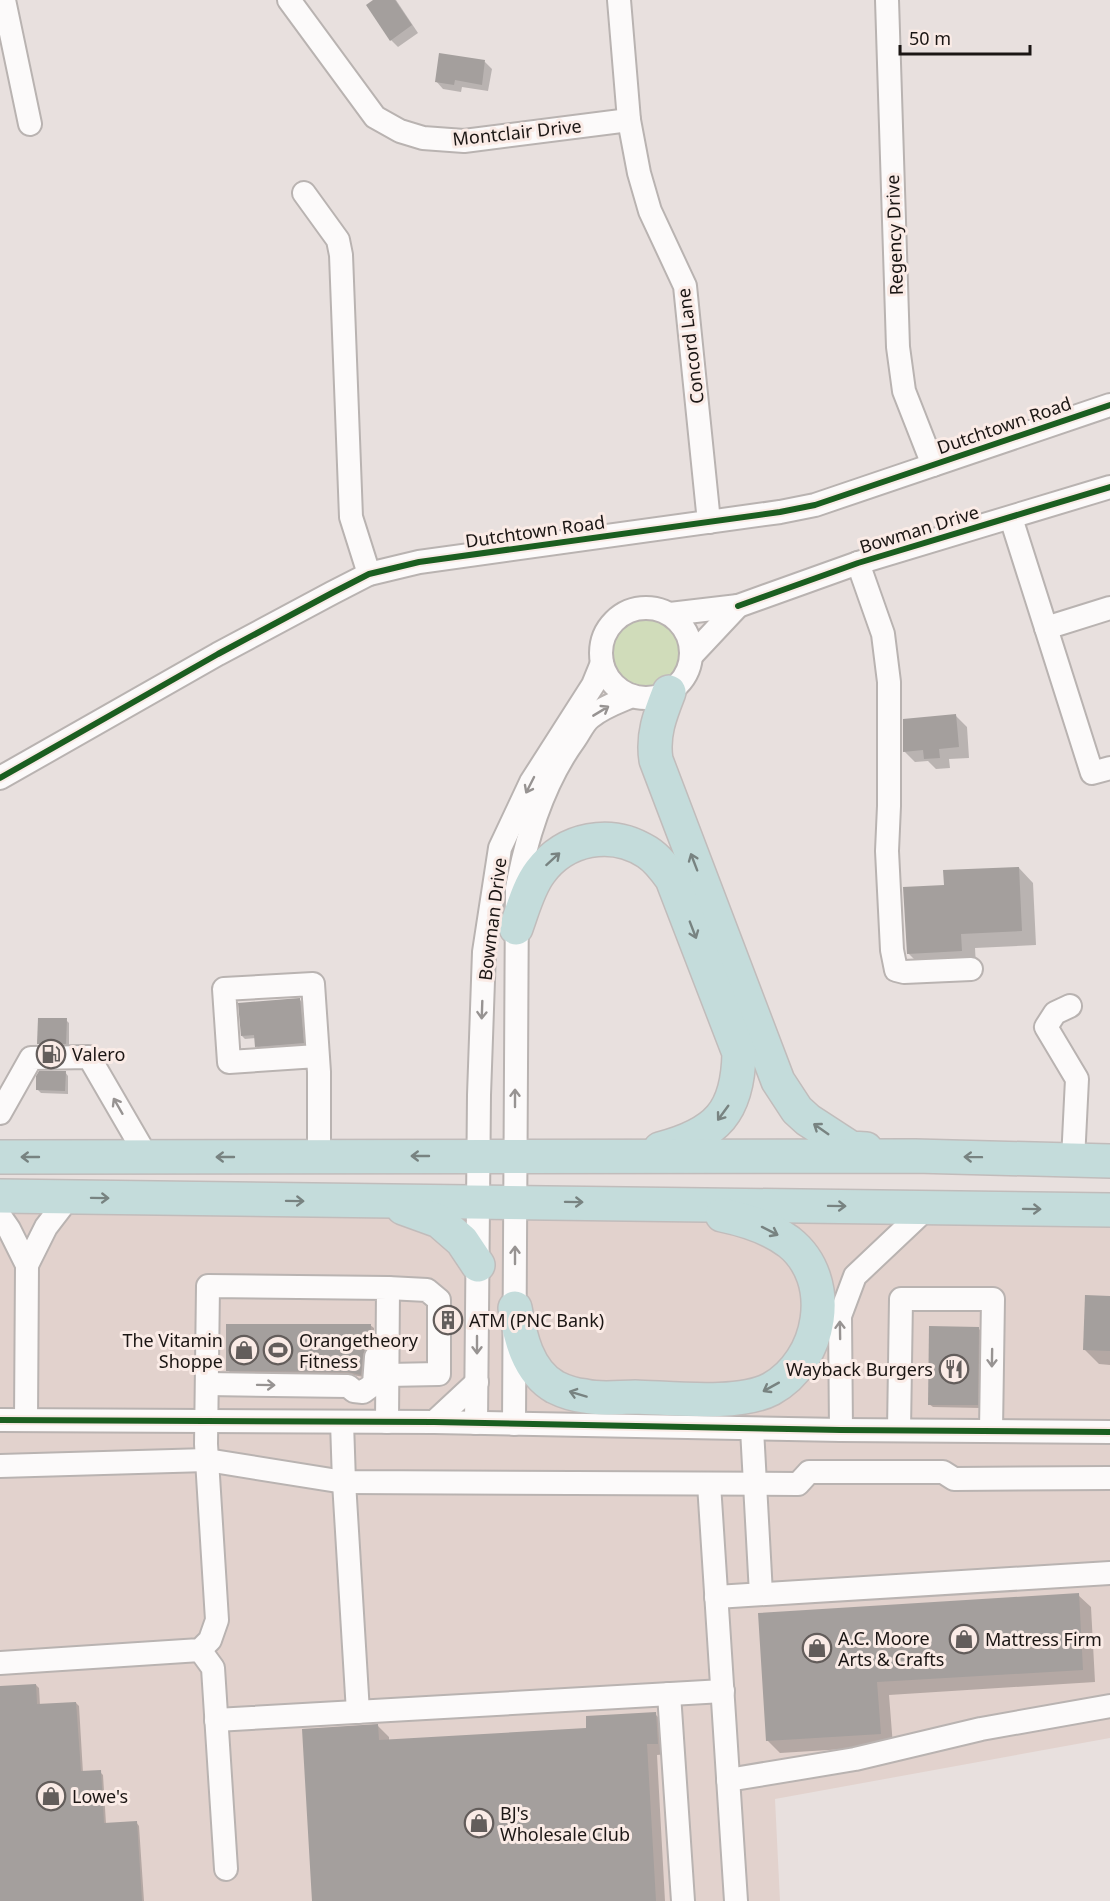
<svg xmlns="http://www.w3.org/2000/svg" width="1110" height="1901" font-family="'Noto Sans',sans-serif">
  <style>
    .built { fill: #e2d2cd }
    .green { fill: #d0dcba }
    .shadow { fill: #0003 }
    .building { fill: #a49f9d }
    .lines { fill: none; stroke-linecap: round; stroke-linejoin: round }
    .minor-casing { stroke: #b9b3b1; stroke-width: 26 }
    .highway-casing { stroke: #c1bcbb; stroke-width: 36 }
    .minor { stroke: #fcfafa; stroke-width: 22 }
    .highway { stroke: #c4dcdb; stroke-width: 33 }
    .cycleway-casing { stroke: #faebe6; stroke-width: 10 }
    .cycleway { stroke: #1b5e20; stroke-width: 6 }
    .oneway { stroke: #979392 }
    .oneway2 { stroke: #788381 }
    .labels { text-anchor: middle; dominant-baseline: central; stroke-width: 6; stroke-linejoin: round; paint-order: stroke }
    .street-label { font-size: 18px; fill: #1b1614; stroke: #faebe6 }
    .poi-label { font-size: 18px; fill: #1b1614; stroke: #faebe6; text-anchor: start }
  </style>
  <rect width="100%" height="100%" fill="#e8e0de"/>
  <path class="built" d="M 0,1196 L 1110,1210 L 1110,1738 L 775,1799 L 780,1901 L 0,1901 Z"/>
  <circle class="green" cx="646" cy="652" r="45"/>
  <g class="shadow">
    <path d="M 376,0 L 396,0 L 418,33 L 398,47 L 391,40 Z"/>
    <path d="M 485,62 L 492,69 L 488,91 L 462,87 L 461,92 L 443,89 L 436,81 Z"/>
    <path d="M 956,716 L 967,727 L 969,758 L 949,759 L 950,768 L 936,769 L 928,761 L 915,762 L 904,751 Z"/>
    <path d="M 1019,868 L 1033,883 L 1036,945 L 975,948 L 976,966 L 923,968 L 908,953 L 945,887 Z"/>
    <path d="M 300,1000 L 303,1003 L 306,1046 L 260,1049 L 257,1046 L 256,1038 L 245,1039 L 242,1036 Z"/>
    <path d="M 66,1020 L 69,1023 L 69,1046 L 42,1047 L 39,1044 Z"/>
    <path d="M 65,1072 L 68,1076 L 68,1094 L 41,1093 L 38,1090 Z"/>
    <path d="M 1110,1298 L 1110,1365 L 1099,1364 L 1084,1349 Z"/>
    <path d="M 370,1325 L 374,1328 L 374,1348 L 364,1377 L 352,1375 L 231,1373 L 228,1370 Z"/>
    <path d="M 978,1328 L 982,1332 L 980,1408 L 933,1407 L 929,1404 Z"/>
    <path d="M 1078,1595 L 1091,1607 L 1095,1682 L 889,1695 L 893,1746 L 780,1753 L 767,1740 L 759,1614 Z"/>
    <path d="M 36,1685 L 39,1688 L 40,1705 L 76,1703 L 79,1706 L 83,1773 L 100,1772 L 103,1775 L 106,1824 L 136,1822 L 139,1826 L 144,1901 L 0,1901 L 0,1687 Z"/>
    <path d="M 655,1714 L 666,1725 L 668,1754 L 657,1755 L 665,1901 L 313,1901 L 378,1726 L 389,1737 L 389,1741 L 588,1730 Z"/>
  </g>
  <g class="building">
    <path d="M 373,0 L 395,0 L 412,25 L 390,41 L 366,5 Z"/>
    <path d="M 439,53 L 485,60 L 482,85 L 455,80 L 454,85 L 435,82 Z"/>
    <path d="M 956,714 L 959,747 L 939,749 L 940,758 L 924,759 L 923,750 L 903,752 L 903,719 Z"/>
    <path d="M 1019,867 L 1022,931 L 961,934 L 962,951 L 907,954 L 903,887 L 944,885 L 943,870 Z"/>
    <path d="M 300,998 L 304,1043 L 255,1047 L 254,1035 L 241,1036 L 238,1003 Z"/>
    <path d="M 38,1018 L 67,1018 L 66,1044 L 37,1044 Z"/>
    <path d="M 39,1071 L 66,1071 L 65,1091 L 36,1090 L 36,1076 Z"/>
    <path d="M 1085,1295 L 1110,1296 L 1110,1351 L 1083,1350 Z"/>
    <path d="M 226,1324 L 371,1324 L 371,1345 L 365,1349 L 363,1355 L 361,1375 L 348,1372 L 226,1371 Z"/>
    <path d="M 929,1326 L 979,1327 L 978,1405 L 928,1405 Z"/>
    <path d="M 1079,1593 L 1083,1670 L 877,1682 L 881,1734 L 766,1741 L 758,1613 Z"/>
    <path d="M 36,1684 L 37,1704 L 76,1702 L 81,1771 L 101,1770 L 104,1823 L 137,1821 L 142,1901 L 0,1901 L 0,1686 Z"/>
    <path d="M 656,1712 L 658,1744 L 647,1744 L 656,1901 L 312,1901 L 302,1729 L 378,1724 L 379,1740 L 586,1728 L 586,1716 Z"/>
  </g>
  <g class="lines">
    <g class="minor-casing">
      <g id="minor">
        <path d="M 4,0 L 30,124"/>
        <path d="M 289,0 L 375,117 L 400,131 L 423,138 L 464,141 L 629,120"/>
        <path d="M 619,0 L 629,120 L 639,173 L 650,211 L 685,286 L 709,522"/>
        <path d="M 887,0 L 898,347 L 904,391 L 933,465"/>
        <path d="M 304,193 L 338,240 L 341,255 L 351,517 L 369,574"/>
        <path d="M 1011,518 L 1046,628"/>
        <path d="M 858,563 L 883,634 L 889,682 L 889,806 L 887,851 L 892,950 L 896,970 L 904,972 L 971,969"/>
        <circle cx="646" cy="653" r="45"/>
        <path d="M 1110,608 L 1046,628 L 1092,773 L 1110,768"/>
        <path d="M 670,614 L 738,606 L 858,563 L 1110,487"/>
        <path d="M 692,655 L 738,606"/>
        <path d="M 0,778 L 218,654 L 332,593 L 369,574 L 419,562 L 780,512 L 815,505 L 1110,405"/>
        <path d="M 1070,1006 L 1055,1013 L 1046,1027 L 1077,1079 L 1073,1160"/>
        <path d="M 317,1056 L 229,1062 L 224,989 L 313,984 L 319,1072 L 319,1156"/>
        <path d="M 0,1113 L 31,1058 L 89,1057 L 147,1157"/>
        <path d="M 0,1216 L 9,1229 L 27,1265"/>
        <path d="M 387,1375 L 439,1374 L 439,1300 L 427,1290 L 388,1288"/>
        <path d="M 207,1384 L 348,1386 L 354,1391 L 363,1392 L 374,1384 L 376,1357"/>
        <path d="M 0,1420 L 434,1422 L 841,1430 L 1110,1432"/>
        <path d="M 26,1420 L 27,1265 L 46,1227 L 69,1197"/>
        <path d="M 342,1422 L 344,1482 L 358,1712"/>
        <path d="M 434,1422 L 477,1382"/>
        <path d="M 476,1423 L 479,1095 L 484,952 L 500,848 L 531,782 L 593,685 L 602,663"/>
        <path d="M 514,1424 L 517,888 C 527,835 543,783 575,739 C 580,732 584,722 591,717 C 603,707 618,702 632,696"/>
        <path d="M 752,1429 L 761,1594"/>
        <path d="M 841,1430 L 840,1316 L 855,1276 L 928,1207"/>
        <path d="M 899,1430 L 901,1299 L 993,1299 L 991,1430"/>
        <path d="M 0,1466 L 207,1460 L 344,1482 L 798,1484 L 809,1472 L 943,1472 L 954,1479 L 1110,1478"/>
        <path d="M 709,1484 L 736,1901"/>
        <path d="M 716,1597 L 1110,1573"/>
        <path d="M 200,1650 L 213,1668 L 226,1869"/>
        <path d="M 0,1663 L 200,1650 L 210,1640 L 217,1620 L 206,1444 L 208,1286 L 388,1288 L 387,1422"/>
        <path d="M 669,1694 L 683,1901"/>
        <path d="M 216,1720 L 723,1691"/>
        <path d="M 728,1780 L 855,1759 L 981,1729 L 1110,1706"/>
      </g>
    </g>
    <g class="highway-casing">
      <g id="highway">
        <path d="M 669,692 C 660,715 652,735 656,760 L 778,1081 L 797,1110 L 808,1120 L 851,1148 L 866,1149"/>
        <path d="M 516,928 C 523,909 528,888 540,872 C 565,838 611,829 647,852 C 658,859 665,869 672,879 L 739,1053 C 738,1112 717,1134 660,1149"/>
        <path d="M 0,1157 L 915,1156 L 1110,1161"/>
        <path d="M 0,1196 L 1110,1210"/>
        <path d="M 403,1208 L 439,1221 L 462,1241 L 478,1265"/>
        <path d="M 515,1308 C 520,1336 527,1371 555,1387 C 563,1391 576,1395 585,1396 C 601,1400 620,1397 635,1397 C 672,1398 739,1406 771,1389 C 822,1361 837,1280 789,1242 C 769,1227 746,1220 722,1215"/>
      </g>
    </g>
    <use href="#minor" class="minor"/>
    <use href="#highway" class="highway"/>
    <g class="cycleway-casing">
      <g id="cycleway">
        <path d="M 738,606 L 858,563 L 1110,487"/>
        <path d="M 0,778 L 218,654 L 332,593 L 369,574 L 419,562 L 780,512 L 815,505 L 1110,405"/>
        <path d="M 0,1420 L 434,1422 L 841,1430 L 1110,1432"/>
      </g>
    </g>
    <use href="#cycleway" class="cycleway"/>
  </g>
  <defs><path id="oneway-shaft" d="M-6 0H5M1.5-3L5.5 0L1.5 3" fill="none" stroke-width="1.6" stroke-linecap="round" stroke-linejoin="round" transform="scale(1.5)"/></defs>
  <g class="oneway">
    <use href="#oneway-shaft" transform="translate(601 711) rotate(-31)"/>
    <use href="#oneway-shaft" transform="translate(530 785) rotate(117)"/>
    <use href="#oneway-shaft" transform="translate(482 1010) rotate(92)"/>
    <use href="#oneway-shaft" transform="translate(515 1098) rotate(-90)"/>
    <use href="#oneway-shaft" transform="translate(118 1106) rotate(-120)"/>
    <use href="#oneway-shaft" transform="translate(515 1255) rotate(-90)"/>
    <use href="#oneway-shaft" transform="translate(840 1330) rotate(-91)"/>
    <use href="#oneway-shaft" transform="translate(477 1345) rotate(90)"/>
    <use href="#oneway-shaft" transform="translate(992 1358) rotate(91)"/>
    <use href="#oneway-shaft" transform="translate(266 1385) rotate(1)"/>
  </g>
  <g class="oneway2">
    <use href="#oneway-shaft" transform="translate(553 859) rotate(-42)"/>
    <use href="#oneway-shaft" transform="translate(694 862) rotate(-111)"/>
    <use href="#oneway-shaft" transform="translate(693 930) rotate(69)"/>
    <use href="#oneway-shaft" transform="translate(723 1113) rotate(126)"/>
    <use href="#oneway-shaft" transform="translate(821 1129) rotate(-145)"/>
    <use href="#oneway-shaft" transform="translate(420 1156) rotate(180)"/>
    <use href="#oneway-shaft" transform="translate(30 1157) rotate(180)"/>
    <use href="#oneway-shaft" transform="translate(225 1157) rotate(180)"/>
    <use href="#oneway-shaft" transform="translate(973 1157) rotate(-179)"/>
    <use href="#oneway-shaft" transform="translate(100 1198) rotate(1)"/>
    <use href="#oneway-shaft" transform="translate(295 1201) rotate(1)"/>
    <use href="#oneway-shaft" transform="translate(574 1202) rotate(1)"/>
    <use href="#oneway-shaft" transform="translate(837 1206) rotate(1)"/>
    <use href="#oneway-shaft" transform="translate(1032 1209) rotate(1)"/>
    <use href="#oneway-shaft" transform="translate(770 1231) rotate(27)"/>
    <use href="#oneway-shaft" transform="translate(771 1387) rotate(151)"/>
    <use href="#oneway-shaft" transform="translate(578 1394) rotate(-163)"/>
  </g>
  <defs>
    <g id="fuel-ring" transform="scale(1.5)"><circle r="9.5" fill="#faebe6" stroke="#635d5b" stroke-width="1.5"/><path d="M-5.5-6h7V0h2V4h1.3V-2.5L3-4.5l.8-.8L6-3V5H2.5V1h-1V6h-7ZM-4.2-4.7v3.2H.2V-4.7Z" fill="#635d5b"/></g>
    <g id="building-ring" transform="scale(1.5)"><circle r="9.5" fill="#faebe6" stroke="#635d5b" stroke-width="1.5"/><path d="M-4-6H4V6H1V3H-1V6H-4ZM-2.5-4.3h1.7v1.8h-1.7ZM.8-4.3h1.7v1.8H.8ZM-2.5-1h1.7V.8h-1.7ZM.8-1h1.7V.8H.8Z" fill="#635d5b"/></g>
    <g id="shop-ring" transform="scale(1.5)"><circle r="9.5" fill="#faebe6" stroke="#635d5b" stroke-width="1.5"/><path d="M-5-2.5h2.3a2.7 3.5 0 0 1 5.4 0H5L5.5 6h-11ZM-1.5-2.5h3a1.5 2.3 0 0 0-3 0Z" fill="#635d5b"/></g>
    <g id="stadium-ring" transform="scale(1.5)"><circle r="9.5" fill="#faebe6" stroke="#635d5b" stroke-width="1.5"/><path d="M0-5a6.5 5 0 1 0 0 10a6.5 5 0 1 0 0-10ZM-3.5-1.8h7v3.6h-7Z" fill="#635d5b"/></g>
    <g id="restaurant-ring" transform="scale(1.5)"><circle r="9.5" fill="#faebe6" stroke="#635d5b" stroke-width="1.5"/><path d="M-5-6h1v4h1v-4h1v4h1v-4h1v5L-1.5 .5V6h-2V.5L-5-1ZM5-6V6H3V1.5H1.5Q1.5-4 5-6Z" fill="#635d5b"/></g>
  </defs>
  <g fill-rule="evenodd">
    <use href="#fuel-ring" x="51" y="1054"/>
    <use href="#building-ring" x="448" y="1320"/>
    <use href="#shop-ring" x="244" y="1350"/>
    <use href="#stadium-ring" x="278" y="1350"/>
    <use href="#restaurant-ring" x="954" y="1369"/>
    <use href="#shop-ring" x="964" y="1639"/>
    <use href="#shop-ring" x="817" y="1648"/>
    <use href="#shop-ring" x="51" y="1796"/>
    <use href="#shop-ring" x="479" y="1823"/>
  </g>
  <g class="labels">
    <g class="street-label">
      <text transform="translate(517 132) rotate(-6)">Montclair Drive</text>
      <text transform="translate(894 235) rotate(-92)">Regency Drive</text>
      <text transform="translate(690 346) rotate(-97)">Concord Lane</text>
      <text transform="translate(1004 425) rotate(-19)">Dutchtown Road</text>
      <text transform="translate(919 529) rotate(-17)">Bowman Drive</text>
      <text transform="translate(535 531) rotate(-8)">Dutchtown Road</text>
      <text transform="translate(492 919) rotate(-83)">Bowman Drive</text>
    </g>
    <g class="poi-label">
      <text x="72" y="1054">Valero</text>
      <text x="469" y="1320">ATM (PNC Bank)</text>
      <text x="223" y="1340" text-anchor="end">The Vitamin<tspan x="223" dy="21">Shoppe</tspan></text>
      <text x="299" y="1340">Orangetheory<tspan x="299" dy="21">Fitness</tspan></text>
      <text x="933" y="1369" text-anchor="end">Wayback Burgers</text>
      <text x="838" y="1638">A.C. Moore<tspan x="838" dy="21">Arts &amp; Crafts</tspan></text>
      <text x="985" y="1639">Mattress Firm</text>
      <text x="72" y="1796">Lowe's</text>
      <text x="500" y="1813">BJ's<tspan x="500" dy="21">Wholesale Club</tspan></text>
    </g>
  </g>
  <path d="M900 45v9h130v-9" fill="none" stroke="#1b1614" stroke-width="3"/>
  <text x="909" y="45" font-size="18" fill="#1b1614" stroke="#faebe6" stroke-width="4.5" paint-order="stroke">50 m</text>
</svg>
